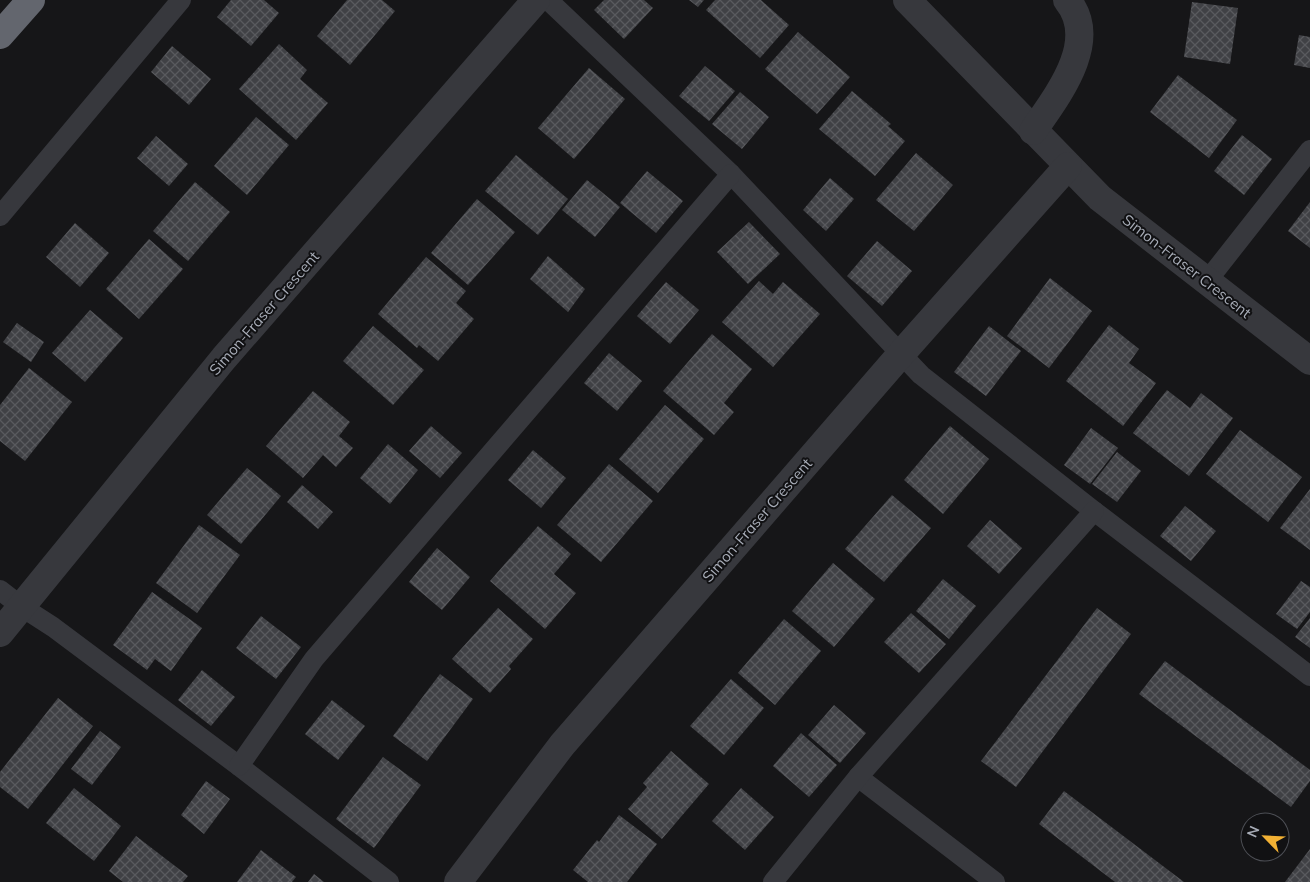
<svg xmlns="http://www.w3.org/2000/svg" width="1310" height="882" font-family="Mulish,sans-serif">
  <style>
    .building { fill: url(#building-cross-hatch) }
    .lines { fill: none; stroke-linecap: round; stroke-linejoin: round }
    .service { stroke: #37383d; stroke-width: 20 }
    .minor { stroke: #37383d; stroke-width: 28 }
    .motorway { stroke: #63666e; stroke-width: 28 }
    .labels { text-anchor: middle; dominant-baseline: central; stroke-width: 4; stroke-linejoin: round; paint-order: stroke }
    .street-label { font-size: 15px; fill: #a8adb8; stroke: #111113 }
  </style>
  <defs>
    <pattern id="building-cross-hatch" width="8" height="8" patternUnits="userSpaceOnUse" patternTransform="scale(1.25)"><rect width="8" height="8" fill="#404145"/><path d="M0 0l8 8M0 8l8-8" fill="none" stroke="#595a5e"/></pattern>
  </defs>
  <rect width="100%" height="100%" fill="#161618"/>
  <g class="building">
    <path d="M 231,0 L 264,0 L 279,13 L 251,46 L 217,17 Z"/>
    <path d="M 347,0 L 382,0 L 395,11 L 350,65 L 317,36 Z"/>
    <path d="M 604,0 L 644,0 L 653,8 L 624,39 L 594,10 Z"/>
    <path d="M 689,0 L 704,0 L 698,7 Z"/>
    <path d="M 715,0 L 761,0 L 789,25 L 760,58 L 706,10 Z"/>
    <path d="M 1192,2 L 1238,8 L 1230,64 L 1184,57 Z"/>
    <path d="M 798,32 L 850,77 L 817,114 L 765,69 Z"/>
    <path d="M 1299,35 L 1310,37 L 1310,68 L 1294,65 Z"/>
    <path d="M 279,44 L 307,70 L 300,79 L 328,103 L 296,140 L 239,89 Z"/>
    <path d="M 172,46 L 211,79 L 189,105 L 151,72 Z"/>
    <path d="M 705,66 L 735,91 L 709,121 L 679,96 Z"/>
    <path d="M 589,68 L 625,99 L 574,159 L 538,128 Z"/>
    <path d="M 1178,75 L 1237,120 L 1209,158 L 1150,112 Z"/>
    <path d="M 852,91 L 891,124 L 888,126 L 905,141 L 875,176 L 819,129 Z"/>
    <path d="M 740,92 L 769,117 L 742,149 L 712,124 Z"/>
    <path d="M 256,117 L 289,145 L 247,195 L 214,166 Z"/>
    <path d="M 1242,135 L 1272,159 L 1244,195 L 1214,171 Z"/>
    <path d="M 156,136 L 188,164 L 169,186 L 137,158 Z"/>
    <path d="M 916,153 L 953,185 L 914,231 L 876,200 Z"/>
    <path d="M 516,155 L 568,199 L 538,235 L 485,191 Z"/>
    <path d="M 647,171 L 683,201 L 656,233 L 620,203 Z"/>
    <path d="M 830,178 L 854,199 L 826,231 L 803,210 Z"/>
    <path d="M 587,180 L 620,207 L 595,237 L 562,210 Z"/>
    <path d="M 195,182 L 230,212 L 188,261 L 153,231 Z"/>
    <path d="M 477,199 L 515,232 L 468,285 L 431,253 Z"/>
    <path d="M 1310,202 L 1310,248 L 1288,231 Z"/>
    <path d="M 749,222 L 780,254 L 748,284 L 717,252 Z"/>
    <path d="M 75,223 L 109,253 L 80,287 L 46,257 Z"/>
    <path d="M 149,239 L 183,269 L 139,319 L 106,289 Z"/>
    <path d="M 877,241 L 912,271 L 882,306 L 847,276 Z"/>
    <path d="M 548,256 L 585,289 L 568,312 L 530,279 Z"/>
    <path d="M 426,257 L 466,291 L 456,303 L 474,319 L 438,361 L 419,345 L 417,348 L 378,314 Z"/>
    <path d="M 1050,278 L 1092,311 L 1049,368 L 1007,336 Z"/>
    <path d="M 759,281 L 773,294 L 783,282 L 820,314 L 773,367 L 722,322 Z"/>
    <path d="M 666,282 L 699,310 L 670,344 L 637,316 Z"/>
    <path d="M 90,310 L 123,338 L 85,382 L 52,353 Z"/>
    <path d="M 17,323 L 44,342 L 31,362 L 3,342 Z"/>
    <path d="M 1109,325 L 1139,349 L 1129,363 L 1156,383 L 1123,426 L 1066,381 Z"/>
    <path d="M 373,326 L 424,370 L 393,405 L 343,361 Z"/>
    <path d="M 989,326 L 1021,351 L 986,396 L 954,372 Z"/>
    <path d="M 712,334 L 752,369 L 724,403 L 734,412 L 714,435 L 663,391 Z"/>
    <path d="M 609,353 L 642,381 L 617,411 L 584,383 Z"/>
    <path d="M 29,368 L 72,402 L 25,461 L 0,441 L 0,405 Z"/>
    <path d="M 1167,390 L 1190,408 L 1201,393 L 1233,418 L 1189,476 L 1133,433 Z"/>
    <path d="M 313,391 L 350,422 L 339,436 L 353,448 L 336,467 L 323,455 L 303,478 L 266,446 Z"/>
    <path d="M 665,405 L 704,439 L 658,493 L 619,459 Z"/>
    <path d="M 431,426 L 462,453 L 440,478 L 409,451 Z"/>
    <path d="M 950,426 L 989,459 L 943,514 L 904,480 Z"/>
    <path d="M 1091,428 L 1118,448 L 1090,484 L 1064,465 Z"/>
    <path d="M 1240,430 L 1302,477 L 1268,522 L 1206,474 Z"/>
    <path d="M 388,444 L 418,470 L 390,504 L 360,478 Z"/>
    <path d="M 533,450 L 566,478 L 541,508 L 508,480 Z"/>
    <path d="M 1117,452 L 1141,471 L 1117,502 L 1092,484 Z"/>
    <path d="M 609,464 L 653,501 L 601,562 L 557,525 Z"/>
    <path d="M 247,468 L 281,496 L 241,544 L 207,515 Z"/>
    <path d="M 302,485 L 333,512 L 318,529 L 287,502 Z"/>
    <path d="M 1310,489 L 1310,550 L 1280,528 Z"/>
    <path d="M 892,495 L 931,528 L 884,582 L 845,549 Z"/>
    <path d="M 1185,506 L 1216,531 L 1191,561 L 1160,536 Z"/>
    <path d="M 990,520 L 1022,548 L 999,574 L 967,546 Z"/>
    <path d="M 199,525 L 240,555 L 197,613 L 156,583 Z"/>
    <path d="M 538,526 L 571,554 L 554,574 L 576,593 L 545,629 L 490,581 Z"/>
    <path d="M 437,548 L 470,577 L 442,610 L 409,582 Z"/>
    <path d="M 833,563 L 875,599 L 834,647 L 792,611 Z"/>
    <path d="M 943,579 L 976,606 L 949,639 L 916,611 Z"/>
    <path d="M 1301,581 L 1310,587 L 1310,612 L 1297,629 L 1276,614 Z"/>
    <path d="M 152,592 L 202,628 L 171,671 L 155,659 L 147,670 L 113,645 Z"/>
    <path d="M 498,608 L 533,639 L 509,666 L 511,669 L 490,693 L 452,659 Z"/>
    <path d="M 1097,608 L 1131,634 L 1016,787 L 981,761 Z"/>
    <path d="M 911,613 L 946,644 L 919,673 L 884,642 Z"/>
    <path d="M 261,616 L 301,647 L 276,679 L 236,648 Z"/>
    <path d="M 1310,618 L 1310,648 L 1295,637 Z"/>
    <path d="M 784,619 L 821,651 L 775,705 L 738,673 Z"/>
    <path d="M 1165,661 L 1310,770 L 1310,781 L 1291,807 L 1139,694 Z"/>
    <path d="M 202,670 L 235,697 L 211,726 L 178,700 Z"/>
    <path d="M 440,674 L 473,699 L 427,761 L 393,736 Z"/>
    <path d="M 731,679 L 764,708 L 724,755 L 690,726 Z"/>
    <path d="M 58,698 L 93,726 L 28,809 L 0,787 L 0,772 Z"/>
    <path d="M 332,700 L 365,726 L 338,760 L 305,734 Z"/>
    <path d="M 834,705 L 866,733 L 840,763 L 808,735 Z"/>
    <path d="M 100,731 L 121,747 L 92,785 L 71,769 Z"/>
    <path d="M 801,733 L 837,765 L 809,797 L 773,766 Z"/>
    <path d="M 671,751 L 709,784 L 662,839 L 628,809 L 647,787 L 643,783 Z"/>
    <path d="M 383,757 L 421,785 L 374,848 L 336,819 Z"/>
    <path d="M 206,781 L 230,799 L 204,834 L 181,815 Z"/>
    <path d="M 74,788 L 121,826 L 94,861 L 46,823 Z"/>
    <path d="M 741,788 L 774,817 L 745,850 L 712,821 Z"/>
    <path d="M 1064,791 L 1184,882 L 1115,882 L 1039,824 Z"/>
    <path d="M 619,815 L 657,844 L 627,882 L 588,882 L 573,870 L 597,840 L 599,842 Z"/>
    <path d="M 136,836 L 188,876 L 183,882 L 123,882 L 109,871 Z"/>
    <path d="M 1310,849 L 1310,882 L 1285,882 Z"/>
    <path d="M 261,850 L 296,877 L 292,882 L 237,882 Z"/>
    <path d="M 314,874 L 324,882 L 308,882 Z"/>
  </g>
  <g class="lines">
    <g class="service">
      <path d="M 548,0 L 731,174 L 882,334 L 921,375 L 1094,511 L 1310,676"/>
      <path d="M 0,216 L 181,0"/>
      <path d="M 1207,281 L 1310,150"/>
      <path d="M 0,590 L 22,607 L 53,627 L 239,766 L 389,882"/>
      <path d="M 239,766 L 314,659 L 731,174"/>
      <path d="M 858,777 L 995,882"/>
      <path d="M 773,882 L 858,777 L 1094,511"/>
    </g>
    <g class="minor">
      <path d="M 907,0 L 1100,198 L 1310,361"/>
      <path d="M 1033,131 C 1057,96 1101,41 1067,0"/>
      <path d="M 0,633 L 224,358 L 536,0"/>
      <path d="M 458,882 L 562,745 L 901,354 L 1068,166"/>
    </g>
    <path class="motorway" d="M 0,35 L 31,0"/>
  </g>
  <g class="labels">
    <g class="street-label">
      <text transform="translate(1187 266) rotate(38)">Simon-Fraser Crescent</text>
      <text transform="translate(264 313) rotate(-49)">Simon-Fraser Crescent</text>
      <text transform="translate(757 520) rotate(-49)">Simon-Fraser Crescent</text>
    </g>
  </g>
  <g transform="translate(1265 837) rotate(294)"><circle r="24" fill="#111113" stroke="#4d4f55"/>
  <path d="M0-4L9 19L0 12L-9 19Z" fill="#f2b134"/>
  <text y="-8" font-size="14" font-weight="bold" text-anchor="middle" fill="#a8adb8">N</text>
  </g>
</svg>
